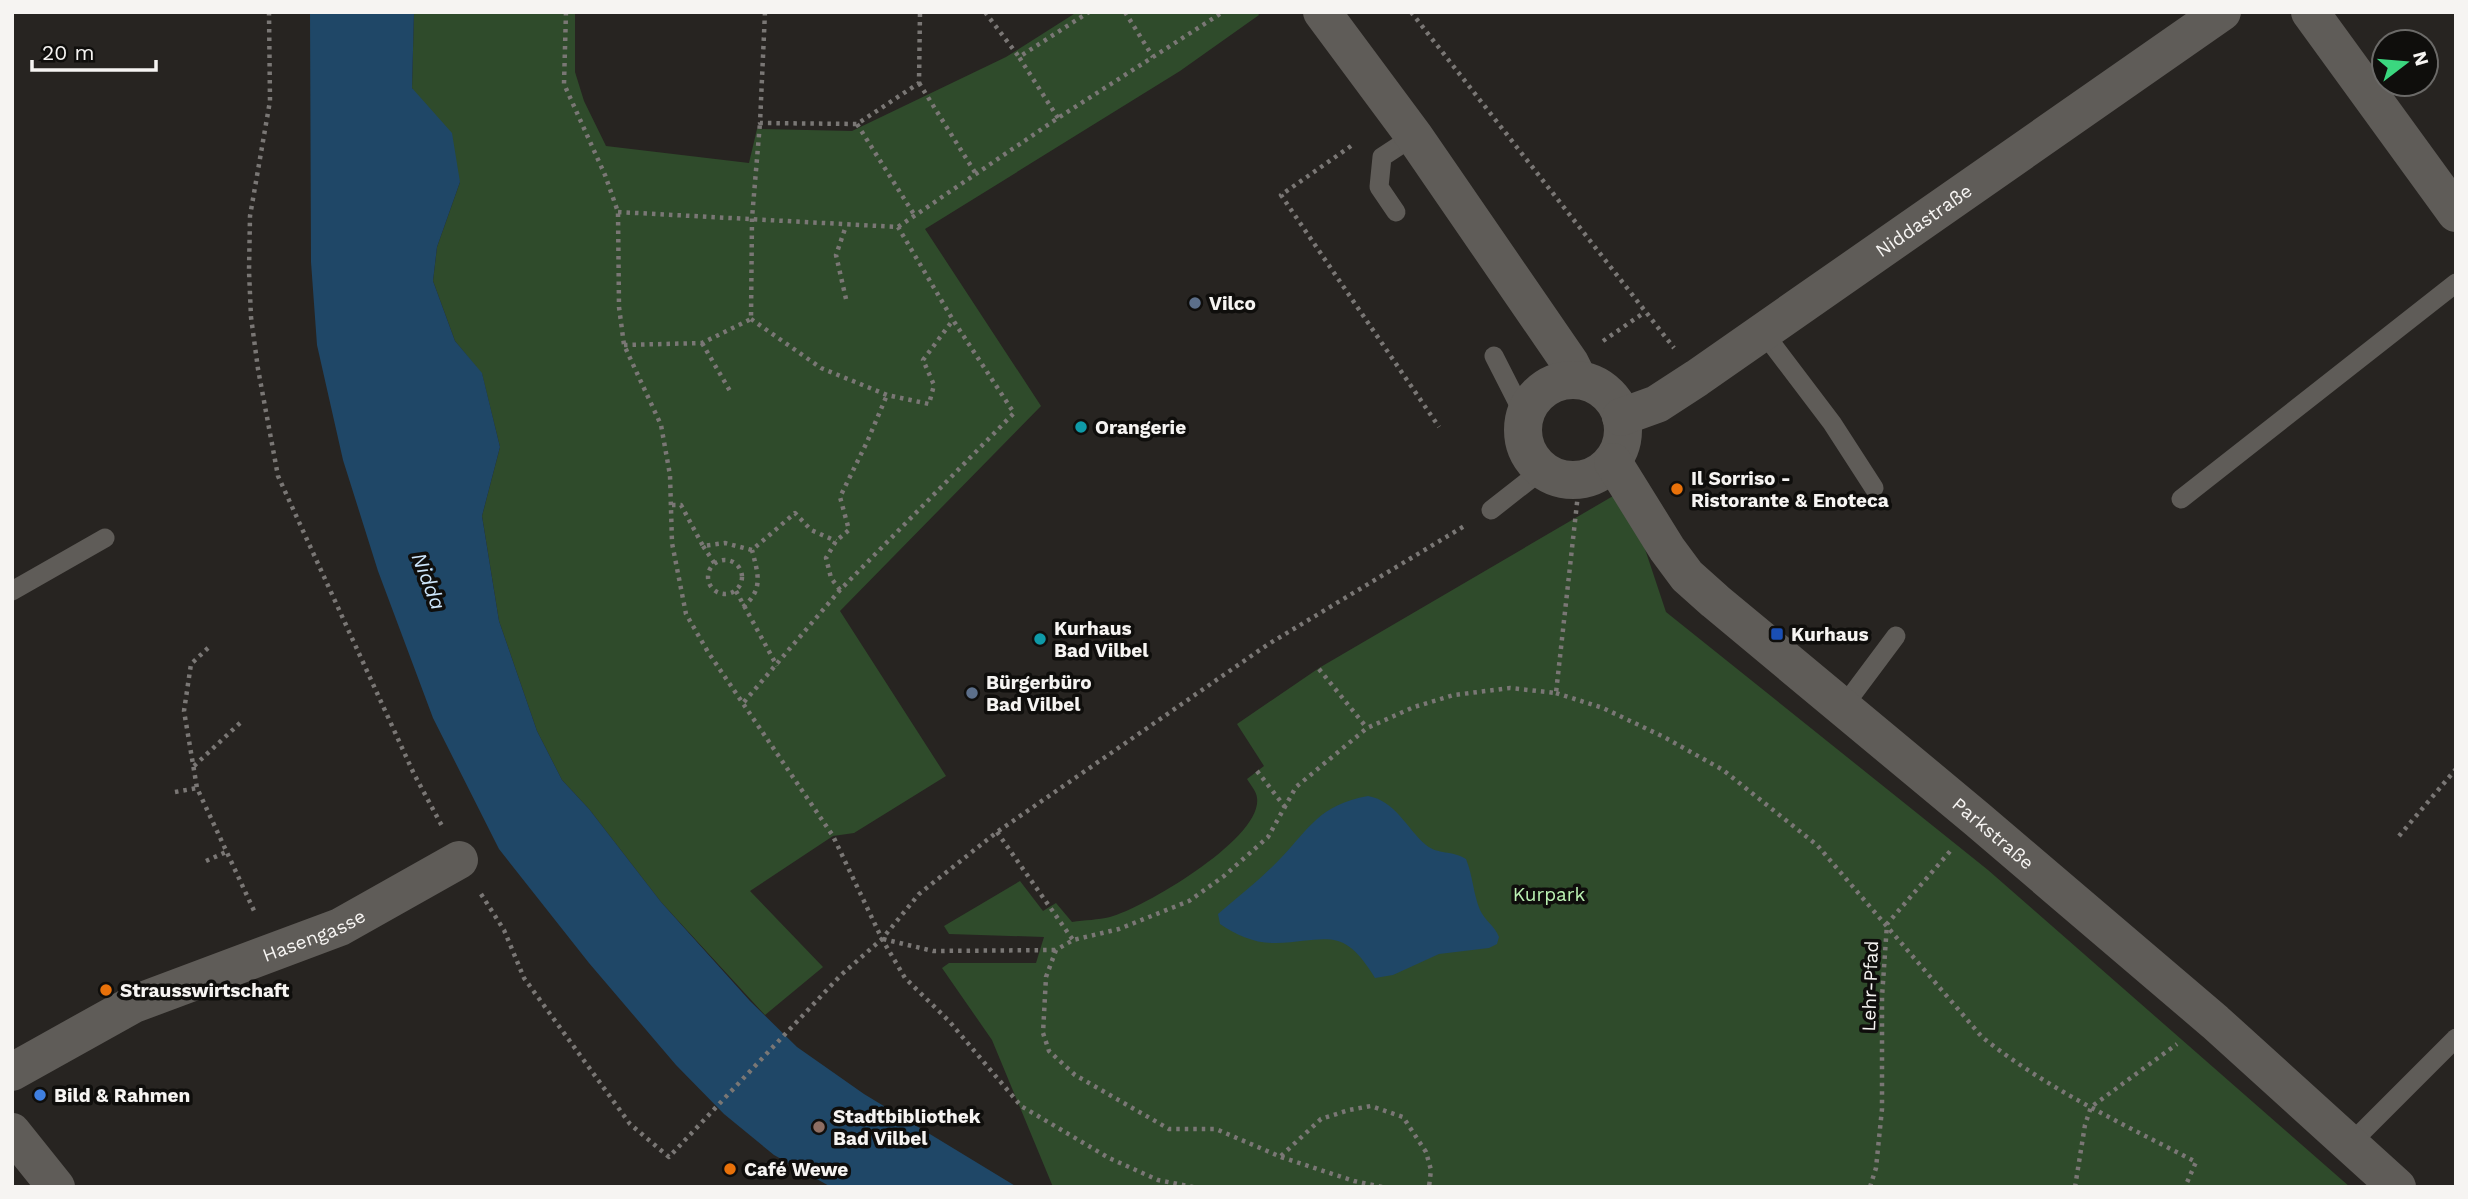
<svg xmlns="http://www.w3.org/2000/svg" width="2468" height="1199" font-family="'Work Sans',sans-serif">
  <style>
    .green { fill: #2f4b2b }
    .water { fill: #1f4767 }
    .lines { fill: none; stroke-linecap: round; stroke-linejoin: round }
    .path { stroke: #7a7775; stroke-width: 4.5; stroke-dasharray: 3.5 5; stroke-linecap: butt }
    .lane { stroke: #5f5c58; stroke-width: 19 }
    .street { stroke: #5f5c58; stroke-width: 38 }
    .service-dot { fill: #5c6f8a; stroke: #0f0e0c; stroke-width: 2.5 }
    .culture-dot { fill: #0f9aa8; stroke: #0f0e0c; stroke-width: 2.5 }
    .food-dot { fill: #e8710a; stroke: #0f0e0c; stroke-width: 2.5 }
    .transit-dot { fill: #1a4fb4; stroke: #0f0e0c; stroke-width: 2.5 }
    .shop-dot { fill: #3f7fe0; stroke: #0f0e0c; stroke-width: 2.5 }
    .education-dot { fill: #8d6e63; stroke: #0f0e0c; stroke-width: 2.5 }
    .labels { text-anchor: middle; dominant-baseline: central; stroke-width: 7; stroke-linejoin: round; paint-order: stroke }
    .street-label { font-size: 19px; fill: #f6f4f2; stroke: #0f0e0c }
    .poi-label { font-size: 19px; font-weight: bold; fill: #f6f4f2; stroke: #0f0e0c; text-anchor: start }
    .park-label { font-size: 19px; fill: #bbf2b3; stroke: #0f0e0c }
    .water-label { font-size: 21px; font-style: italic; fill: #cee7fd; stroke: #0f0e0c }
  </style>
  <rect width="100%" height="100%" fill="#272421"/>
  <g class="green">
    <path d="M 414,12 L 575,12 L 575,72 L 584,101 L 606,146 L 749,163 L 757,129 L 852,131 L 1006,57 L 1077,12 L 1257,12 L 1259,15 L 1180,71 L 925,229 L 1041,406 L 840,611 L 946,776 L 854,833 L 833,836 L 750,891 L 823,967 L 765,1015 L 661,902 L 589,809 L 562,780 L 537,731 L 499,621 L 482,516 L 500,447 L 482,374 L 455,341 L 433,281 L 437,247 L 460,182 L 412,88 Z"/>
    <path d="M 1625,489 L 1666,612 L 1988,870 L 2350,1187 L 1053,1187 L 992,1040 L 942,968 L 949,963 L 1036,963 L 1044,937 L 949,934 L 944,926 L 1020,881 L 1043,911 L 1056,903 L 1072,922 C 1085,920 1098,920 1110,917 C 1144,908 1263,838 1257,798 C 1257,792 1250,784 1247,779 L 1264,766 L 1237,724 L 1319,668 Z"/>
  </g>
  <g class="water">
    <path d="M 310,12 L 414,12 L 412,88 L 452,133 L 460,182 L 437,247 L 433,281 L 455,341 L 482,373 L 500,447 L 482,516 L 499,621 L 537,731 L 562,780 L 589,809 L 661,902 L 750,1001 L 797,1047 L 864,1094 L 1017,1187 L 831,1187 L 774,1155 L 724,1114 L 676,1065 L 589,963 L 499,849 L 433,718 L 378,571 L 343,460 L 317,345 L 311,262 Z"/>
    <path d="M 1368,796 C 1396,801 1406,828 1426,845 C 1438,855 1452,850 1466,859 C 1473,876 1473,893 1480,910 C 1485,921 1495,926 1499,937 L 1497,944 L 1489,948 L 1439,954 L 1393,975 L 1375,978 C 1343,925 1328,941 1276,943 C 1256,944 1236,935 1220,924 L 1218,914 C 1239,896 1260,880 1279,860 C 1311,827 1319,805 1368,796 Z"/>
  </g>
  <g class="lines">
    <g class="path">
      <path d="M 269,12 L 270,101 L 250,216 L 249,271 L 251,317 L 258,369 L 278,476 L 414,774 L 442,826"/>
      <path d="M 566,12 L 564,84 L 605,175 L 618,212 L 619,307 L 624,345 L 661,425 L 670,475 L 672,543 L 686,614 L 708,652 L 833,836 L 882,939 L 905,978 L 949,1021 L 1021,1106 L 1109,1158 L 1158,1180 L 1193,1187"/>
      <path d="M 765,12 L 760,123 L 857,124 L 919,83 L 920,12"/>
      <path d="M 985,12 L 1019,57"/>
      <path d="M 1125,12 L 1153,57"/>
      <path d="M 1411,12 L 1674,348"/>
      <path d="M 919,83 L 976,174"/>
      <path d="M 1058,118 L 1019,57 L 1089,12"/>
      <path d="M 857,124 L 915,216"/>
      <path d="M 1351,146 L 1281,195 L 1439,427"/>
      <path d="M 618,212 L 898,227 L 1058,118 L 1223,12"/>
      <path d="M 846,299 L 836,255 L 846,226"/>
      <path d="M 751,319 L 821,368 L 887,395 L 929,404 L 934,385 L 923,360 L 953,320"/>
      <path d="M 1603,341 L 1645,312"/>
      <path d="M 702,343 L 730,391"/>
      <path d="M 624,345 L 702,343 L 751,319 L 752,218 L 760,123"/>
      <path d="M 672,505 L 681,505 L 703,546 L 725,543 L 752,550 L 795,513 L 811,530 L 836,541"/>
      <path d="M 703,546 L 715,564"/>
      <circle cx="725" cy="577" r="17"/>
      <path d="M 840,590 L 831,578 L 826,558 L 836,541 L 849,530 L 840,497 L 867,442 L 887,395"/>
      <path d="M 736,591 L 777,666"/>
      <path d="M 743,607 C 764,589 758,574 752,550"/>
      <path d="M 208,648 L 191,664 L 184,711 L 197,788 L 256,915"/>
      <path d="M 1319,669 L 1367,728"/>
      <path d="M 1556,693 L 1603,708 L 1664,737 L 1723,770 L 1817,845 L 1982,1037 C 2047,1089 2123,1124 2196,1162 L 2185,1187"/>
      <path d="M 744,702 L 840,590 L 1014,413 L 953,320 L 898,227"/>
      <path d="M 194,766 L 240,723"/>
      <path d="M 1257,771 L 1285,807"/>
      <path d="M 175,792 L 197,788"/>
      <path d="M 997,832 L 1073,940"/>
      <path d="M 2399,836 L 2456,769"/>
      <path d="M 206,861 L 226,852"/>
      <path d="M 481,894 L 504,930 L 524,978 L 630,1124 L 669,1157 L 841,975 L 882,939 L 919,894 L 997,832 L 1267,645 L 1466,525"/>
      <path d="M 883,939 L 933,951 L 1056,950"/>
      <path d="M 1281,1156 L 1321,1119 L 1349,1110 L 1371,1106 L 1403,1117 L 1426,1152 L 1431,1170 L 1429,1187"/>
      <path d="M 1382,1187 L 1354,1181 L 1281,1157 L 1216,1129 L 1169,1129 L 1075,1075 L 1049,1051 L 1043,1033 L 1046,977 L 1056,950 L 1073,940 L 1119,929 L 1189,901 L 1224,876 L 1268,837 L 1296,787 L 1367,728 L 1414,707 L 1454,695 L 1510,688 L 1556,693 L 1579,485"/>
      <path d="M 1870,1187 L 1876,1168 L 1882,1109 L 1882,997 L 1887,924 L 1952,849"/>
      <path d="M 2075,1187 L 2085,1125 L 2091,1107 L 2177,1044"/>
    </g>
    <g class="lane">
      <path d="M 1396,212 L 1379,187 L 1382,157 L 1414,136"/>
      <path d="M 1763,332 L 1832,423 L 1874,488"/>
      <path d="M 1494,356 L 1525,417"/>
      <path d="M 2181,499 L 2456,283"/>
      <path d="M 1491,510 L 1542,470"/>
      <path d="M 12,591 L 105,538"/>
      <path d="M 1843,707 L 1896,636"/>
      <path d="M 2350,1144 L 2456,1038"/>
    </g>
    <g class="street">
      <path d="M 1322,12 L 1414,136 L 1570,363 L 1578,379"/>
      <path d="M 2310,12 L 2456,213"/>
      <circle cx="1573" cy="430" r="50"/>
      <path id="s1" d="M 1621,417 L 1657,404 L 1697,378 L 2222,12"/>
      <path id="s2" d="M 1613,462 L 1667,549 L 1687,576 L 1715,601 L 1977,819 L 2215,1022 L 2397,1187"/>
      <path id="s3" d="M 12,1072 L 134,1004 L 340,927 L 459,860"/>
      <path d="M 12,1132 L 56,1187"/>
    </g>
  </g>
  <g class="service-dot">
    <circle cx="1195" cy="303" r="7"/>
    <circle cx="972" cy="693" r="7"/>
  </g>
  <g class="culture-dot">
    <circle cx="1081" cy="427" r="7"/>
    <circle cx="1040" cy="639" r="7"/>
  </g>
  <g class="food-dot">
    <circle cx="1677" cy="489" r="7"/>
    <circle cx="106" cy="990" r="7"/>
    <circle cx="730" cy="1169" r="7"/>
  </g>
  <rect class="transit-dot" x="1770" y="627" width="14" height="14" rx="3.5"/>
  <circle class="shop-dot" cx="40" cy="1095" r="7"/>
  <circle class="education-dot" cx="819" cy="1127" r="7"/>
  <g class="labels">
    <g class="street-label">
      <text stroke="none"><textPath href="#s1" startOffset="362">Niddastraße</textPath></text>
      <text stroke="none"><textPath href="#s2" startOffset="536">Parkstraße</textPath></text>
      <text stroke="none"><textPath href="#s3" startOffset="332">Hasengasse</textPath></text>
      <text transform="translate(1870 986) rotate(-88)">Lehr-Pfad</text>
    </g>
    <g class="poi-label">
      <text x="1209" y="303">Vilco</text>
      <text x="1095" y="427">Orangerie</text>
      <text x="1691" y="478">Il Sorriso -<tspan x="1691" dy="22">Ristorante &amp; Enoteca</tspan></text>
      <text x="1054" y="628">Kurhaus<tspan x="1054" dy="22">Bad Vilbel</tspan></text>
      <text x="1791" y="634">Kurhaus</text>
      <text x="986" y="682">Bürgerbüro<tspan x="986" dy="22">Bad Vilbel</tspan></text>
      <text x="120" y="990">Strausswirtschaft</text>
      <text x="54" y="1095">Bild &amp; Rahmen</text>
      <text x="833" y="1116">Stadtbibliothek<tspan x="833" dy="22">Bad Vilbel</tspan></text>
      <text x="744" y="1169">Café Wewe</text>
    </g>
    <g class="park-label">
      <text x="1549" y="894">Kurpark</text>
    </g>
    <g class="water-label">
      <text transform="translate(429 581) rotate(69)">Nidda</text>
    </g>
  </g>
  <rect width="2468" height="1199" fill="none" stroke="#f6f4f2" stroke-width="28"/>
  <g transform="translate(2405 63) rotate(74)"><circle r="33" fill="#0f0e0c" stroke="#6b6a68" stroke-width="2"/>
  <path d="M0-5L12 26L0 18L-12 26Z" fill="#3bd77f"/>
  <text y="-10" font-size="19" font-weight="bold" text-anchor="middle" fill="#f6f4f2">N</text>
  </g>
  <path d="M32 60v10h124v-10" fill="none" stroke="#f6f4f2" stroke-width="3.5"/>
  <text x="42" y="60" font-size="21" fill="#f6f4f2" stroke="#0f0e0c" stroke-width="5" paint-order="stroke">20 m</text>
</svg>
